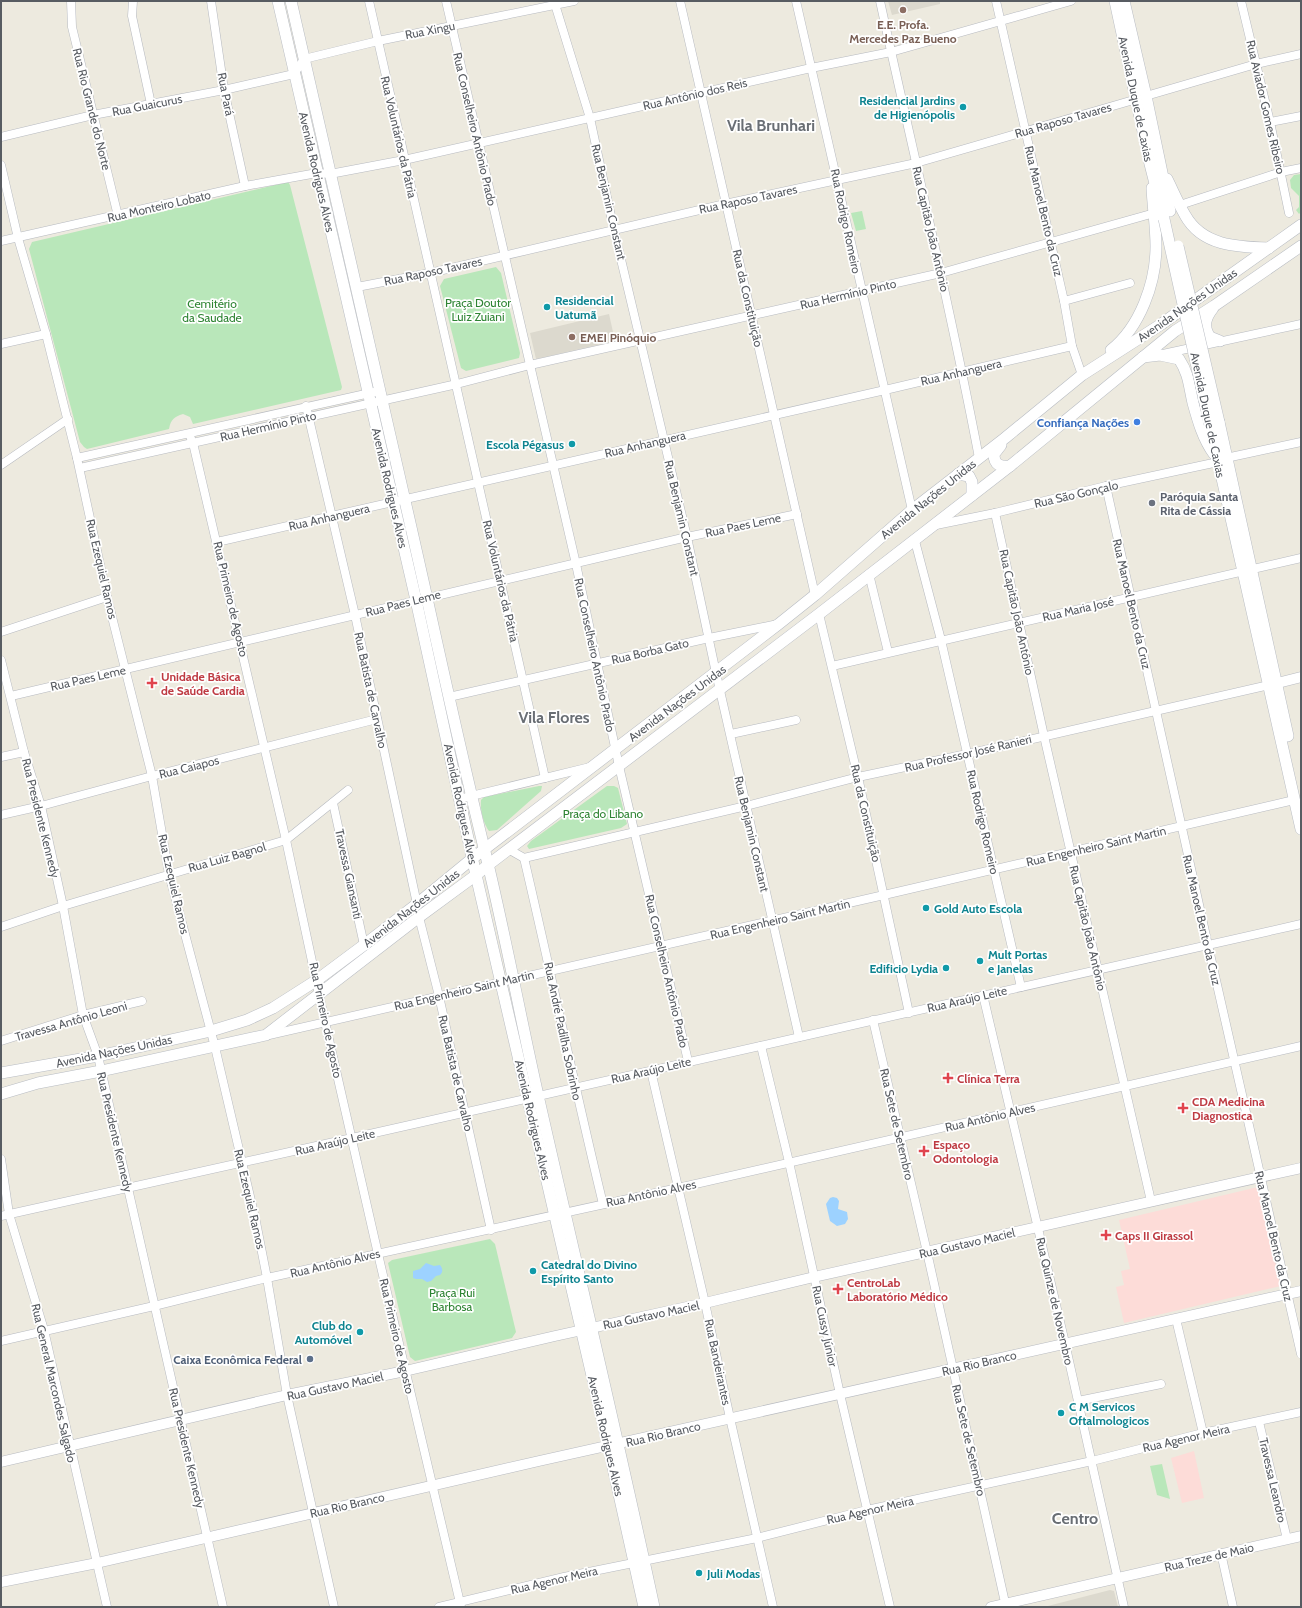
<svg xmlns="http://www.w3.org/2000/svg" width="1302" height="1608" font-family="Cabin,sans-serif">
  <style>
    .education { fill: #dcd9ce }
    .medical { fill: #fddcd8 }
    .green { fill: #b9e7ba }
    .water { fill: #9dd2ff }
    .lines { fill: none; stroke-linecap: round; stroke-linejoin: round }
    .minor-casing { stroke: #b7bac0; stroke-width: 9 }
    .tertiary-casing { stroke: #b7bac0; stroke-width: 11 }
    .secondary-casing { stroke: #b8bcc3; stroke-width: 12 }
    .minor { stroke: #fff; stroke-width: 8 }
    .tertiary { stroke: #fff; stroke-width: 10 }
    .secondary { stroke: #fff; stroke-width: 11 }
    .secondary-bridge-casing { stroke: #b8bcc3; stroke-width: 12; stroke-linecap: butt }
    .secondary-bridge { stroke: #fff; stroke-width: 11 }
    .education-dot { fill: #8d6e63; stroke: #fff; stroke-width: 1.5 }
    .culture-dot { fill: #0f9aa8; stroke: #fff; stroke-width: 1.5 }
    .shop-dot { fill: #3f7fe0; stroke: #fff; stroke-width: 1.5 }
    .worship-dot { fill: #6b7280; stroke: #fff; stroke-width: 1.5 }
    .health-dot { fill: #e0444e; stroke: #fff; stroke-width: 1.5 }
    .service-dot { fill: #5c6f8a; stroke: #fff; stroke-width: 1.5 }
    .labels { text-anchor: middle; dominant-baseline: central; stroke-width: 3.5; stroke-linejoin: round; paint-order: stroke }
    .education-label { font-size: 12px; font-weight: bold; fill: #785e54; stroke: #fff }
    .street-label { font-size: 12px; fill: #585c62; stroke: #fff }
    .culture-label { font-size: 12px; font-weight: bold; fill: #0d838f; stroke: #fff; text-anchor: start }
    .park-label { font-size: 12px; fill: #2e8433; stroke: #fff }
    .shop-label { font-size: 12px; font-weight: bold; fill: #366cbe; stroke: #fff; text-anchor: end }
    .worship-label { font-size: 12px; font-weight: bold; fill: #5b616d; stroke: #fff; text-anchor: start }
    .health-label { font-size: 12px; font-weight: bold; fill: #be3a42; stroke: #fff; text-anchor: start }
    .service-label { font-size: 12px; font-weight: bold; fill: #4e5e75; stroke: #fff; text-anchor: end }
    .district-label { font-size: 16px; font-weight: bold; fill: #696e74; stroke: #fff }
  </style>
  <rect width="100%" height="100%" fill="#edeadf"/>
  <g class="education">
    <path d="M 888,1 L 940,1 L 940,4 L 892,15 Z"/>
    <path d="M 609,314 L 615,341 L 536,359 L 530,333 Z"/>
    <path d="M 1110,1590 L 1114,1591 L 1118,1607 L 1044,1607 Z"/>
  </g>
  <g class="medical">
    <path d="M 1258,1187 L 1281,1286 L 1124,1323 L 1116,1287 L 1124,1285 L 1121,1271 L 1130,1269 L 1119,1220 Z"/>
    <path d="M 1194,1451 L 1204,1498 L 1182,1503 L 1171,1458 Z"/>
  </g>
  <g class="green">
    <path d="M 1301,174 L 1301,212 L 1299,214 L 1296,210 L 1299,207 L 1299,196 L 1291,188 L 1290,180 L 1294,175 Z"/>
    <path d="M 288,182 L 290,185 L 342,387 L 341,390 L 193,424 L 190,417 L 183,414 C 174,417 171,419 169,429 L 87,449 L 84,447 L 80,442 L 29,249 L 32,242 Z"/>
    <path d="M 862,211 L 866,229 L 856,231 L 851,213 Z"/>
    <path d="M 496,267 L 501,273 L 520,353 L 519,358 L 466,371 L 461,368 L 440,286 L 444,279 Z"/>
    <path d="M 539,786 L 542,786 L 541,791 L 497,830 L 489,831 C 483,823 480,809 481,800 L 484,797 Z"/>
    <path d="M 607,786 L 614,786 L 618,788 L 627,824 L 621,828 L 529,849 L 527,846 L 531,841 Z"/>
    <path d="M 490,1239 L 495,1244 L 516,1332 L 512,1338 L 415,1361 L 410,1357 L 388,1263 L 392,1260 Z"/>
    <path d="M 1162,1464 L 1170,1499 L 1157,1495 L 1150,1466 Z"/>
  </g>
  <g class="water">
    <path d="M 833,1197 L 837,1198 L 839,1201 L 838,1209 L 847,1212 L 848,1219 L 845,1224 L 837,1226 L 830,1221 L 826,1204 L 830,1198 Z"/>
    <path d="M 426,1263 L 434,1266 L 440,1265 C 443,1269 443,1272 440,1275 L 436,1276 L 431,1281 L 427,1282 L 422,1279 L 416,1279 L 413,1278 L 413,1271 L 420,1269 Z"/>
  </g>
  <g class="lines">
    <g class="minor-casing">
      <g id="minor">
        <path d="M 71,1 L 72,27 L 118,216"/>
        <path d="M 133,1 L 132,16 L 151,104"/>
        <path d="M 211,1 L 224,90 L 245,186"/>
        <path d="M 369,1 L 545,778"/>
        <path d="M 446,1 L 576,564 L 619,766 L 688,1061"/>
        <path d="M 554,1 L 590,118 L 614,230 L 687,537 L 716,673 L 799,1037"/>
        <path d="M 680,1 L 815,595"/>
        <path d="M 796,1 L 912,510"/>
        <path d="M 880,1 C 913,153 950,304 979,458"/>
        <path d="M 996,1 L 1064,301 L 1072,346 L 1082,375"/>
        <path d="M 1241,1 L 1270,122 L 1289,213"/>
        <path d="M 1146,96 L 1256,64 L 1301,54"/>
        <path d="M 1270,122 L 1301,116"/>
        <path d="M 1,137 L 93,115 L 224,90 L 294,74 L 304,59 L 378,41 L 574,1"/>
        <path d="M 1,165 L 18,238 L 46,334 L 77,458 L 107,597 L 152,776 L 169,874 L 215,1047 L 256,1222 L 267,1278 L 287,1395 L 334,1607"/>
        <path d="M 1180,205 L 1281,172 L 1301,168"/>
        <path d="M 1,241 L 245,186 L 317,173 L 330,174 L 404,160 L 811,68 L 891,52 L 1071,1"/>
        <path d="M 357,287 L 430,273 L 725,204 L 916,163 L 1137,99"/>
        <path d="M 1064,301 L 1130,283"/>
        <path d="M 1,344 L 46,334"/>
        <path d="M 1163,354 L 1301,324"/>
        <path d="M 306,406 L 355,615 L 417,904"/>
        <path d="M 189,434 L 193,443 L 286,840 L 325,1022 L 378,1254 L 461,1607"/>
        <path d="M 77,458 L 379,391"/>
        <path d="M 1226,458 L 1301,442"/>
        <path d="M 1,465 L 68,419"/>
        <path d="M 80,468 L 457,384 L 530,365 L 941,273 L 1158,212"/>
        <path d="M 1106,486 L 1208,945 L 1301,1354"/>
        <path d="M 995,513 L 1044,736 L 1151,1201"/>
        <path d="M 936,525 L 995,513 L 1106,486 L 1218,462"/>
        <path d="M 915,541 L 941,640 L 1021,987"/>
        <path d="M 217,542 L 885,390 L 1072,346"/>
        <path d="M 869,574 L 888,652"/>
        <path d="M 819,614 L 858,777 L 909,1013"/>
        <path d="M 1,632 L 107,597"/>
        <path d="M 1,660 L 24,752 L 41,806 L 63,906 L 83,1015 L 98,1056 L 223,1607"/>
        <path d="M 832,666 L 1301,558"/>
        <path d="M 11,696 L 687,537 L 797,514"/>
        <path d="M 449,697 L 709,638 L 778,624"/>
        <path d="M 731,734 L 796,720"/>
        <path d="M 1,757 L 24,752"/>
        <path d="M 467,797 L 590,767"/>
        <path d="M 333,803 L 364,945"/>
        <path d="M 1,815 L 41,806 L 152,776 L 377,719"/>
        <path d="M 508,849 L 524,858 L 746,806 L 858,777 L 967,754 L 1269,685"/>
        <path d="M 524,858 C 551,973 575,1089 603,1204"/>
        <path d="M 419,917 L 439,996 L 491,1230"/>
        <path d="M 1,927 L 63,906 L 286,840 L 348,790"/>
        <path d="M 983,995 L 1065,1343 L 1124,1607"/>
        <path d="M 873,1020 L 927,1252 L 1006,1607"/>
        <path d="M 269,1035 L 884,895 L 1294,800"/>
        <path d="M 1,1041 L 83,1015 L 142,1001"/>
        <path d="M 761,1046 L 789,1162 L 840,1394 L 890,1607"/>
        <path d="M 651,1071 L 705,1303 L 730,1418 L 773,1607"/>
        <path d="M 1,1159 L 9,1214 L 44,1330 L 107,1607"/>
        <path d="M 1,1216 L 352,1138 L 1301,924"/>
        <path d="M 1176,1319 L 1203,1433"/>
        <path d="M 1,1341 L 154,1306 L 267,1278 L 678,1188 L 1301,1046"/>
        <path d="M 1078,1401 L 1161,1384"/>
        <path d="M 1259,1422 L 1287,1539"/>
        <path d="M 1221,1553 L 1233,1607"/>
        <path d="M 439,1607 L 564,1577 L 757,1538 L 867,1510 L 1092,1461 L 1203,1433 L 1301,1412"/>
      </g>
    </g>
    <g class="tertiary-casing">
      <g id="tertiary">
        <path d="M 1270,685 L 1301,677"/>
        <path d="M 1,1462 L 287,1395 L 405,1371 L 555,1336 L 705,1303 L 814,1277 L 1301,1168"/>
        <path d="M 1,1582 L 97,1563 L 539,1461 L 1301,1291"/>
        <path d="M 991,1607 L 1301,1536"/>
      </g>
    </g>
    <g class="secondary-casing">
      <g id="secondary">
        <path d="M 278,1 L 416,600 L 476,875 L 608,1445 L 644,1607"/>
        <path d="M 291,1 C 329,168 367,334 405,501 C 433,622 458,744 488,864 C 506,939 520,1015 537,1091 C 576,1263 617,1434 654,1607"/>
        <path d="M 1115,1 L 1150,164 L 1164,219"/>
        <path d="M 1124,1 L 1146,96 L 1170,211"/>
        <path d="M 1167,179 C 1173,191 1178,203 1185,215 C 1202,246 1237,247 1269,248"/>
        <path d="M 1213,308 C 1206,317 1202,326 1210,337 L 1220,341"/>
        <path d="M 1111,350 C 1140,327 1156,283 1156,246 C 1156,227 1153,208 1152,188"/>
        <path d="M 1143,357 L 1160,355 L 1179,359 C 1189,374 1189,386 1193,403 C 1198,421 1203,439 1214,454"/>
        <path d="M 1219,422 L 1288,736"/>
        <path d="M 1210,425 L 1301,829"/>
        <path d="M 1001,445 L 994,454 C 994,465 1000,467 1010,466"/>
        <path d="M 958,474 L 969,476 L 972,482 L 972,495"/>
        <path d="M 1,1073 L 98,1056 L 211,1031 L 247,1020 L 273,1008 L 317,980 L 364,945 L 417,904 L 473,858 L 780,623 L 815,595 L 912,510 L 1005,438 L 1082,375 L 1160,325 L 1301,225"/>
        <path d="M 1,1094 L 38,1083 L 101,1071 L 266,1035 L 419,917 L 476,875 L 488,865 L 819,614 L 1010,466 L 1175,331 L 1214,306 L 1301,246"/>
      </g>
    </g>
    <use href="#minor" class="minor"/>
    <use href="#tertiary" class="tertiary"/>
    <use href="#secondary" class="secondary"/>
    <g class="secondary-bridge-casing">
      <g id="secondary-bridge">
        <path d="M 1164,219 L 1210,425"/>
        <path d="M 1178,246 L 1219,422"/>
      </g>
    </g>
    <use href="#secondary-bridge" class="secondary-bridge"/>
  </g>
  <g class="education-dot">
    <circle cx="903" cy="10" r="4"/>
    <circle cx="572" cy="337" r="4"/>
  </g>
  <g class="culture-dot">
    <circle cx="963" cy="107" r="4"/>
    <circle cx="547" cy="307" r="4"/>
    <circle cx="572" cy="444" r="4"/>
    <circle cx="926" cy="908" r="4"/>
    <circle cx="980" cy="961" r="4"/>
    <circle cx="946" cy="968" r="4"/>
    <circle cx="533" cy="1271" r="4"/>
    <circle cx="360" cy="1332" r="4"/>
    <circle cx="1061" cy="1413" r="4"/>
    <circle cx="699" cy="1573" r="4"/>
  </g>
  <circle class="shop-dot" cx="1137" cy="422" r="4"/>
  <circle class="worship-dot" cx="1152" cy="503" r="4"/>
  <g class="health-dot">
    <path d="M150 677h4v4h4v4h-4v4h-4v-4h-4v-4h4z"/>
    <path d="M946 1072h4v4h4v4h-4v4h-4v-4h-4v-4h4z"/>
    <path d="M1181 1102h4v4h4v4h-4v4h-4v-4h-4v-4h4z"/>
    <path d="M922 1145h4v4h4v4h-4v4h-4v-4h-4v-4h4z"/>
    <path d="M1104 1229h4v4h4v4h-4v4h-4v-4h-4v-4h4z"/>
    <path d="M836 1283h4v4h4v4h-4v4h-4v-4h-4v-4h4z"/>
  </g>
  <circle class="service-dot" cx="310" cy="1359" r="4"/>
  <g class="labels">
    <g class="education-label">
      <text x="903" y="24">E.E. Profa.<tspan x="903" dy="14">Mercedes Paz Bueno</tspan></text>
      <text x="580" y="337" text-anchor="start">EMEI Pinóquio</text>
    </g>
    <g class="street-label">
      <text transform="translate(430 30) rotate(-11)">Rua Xingu</text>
      <text transform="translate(226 94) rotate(79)">Rua Pará</text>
      <text transform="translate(695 94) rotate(-13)">Rua Antônio dos Reis</text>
      <text transform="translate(1136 99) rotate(78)">Avenida Duque de Caxias</text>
      <text transform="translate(147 105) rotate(-11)">Rua Guaicurus</text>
      <text transform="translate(1266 107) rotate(77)">Rua Aviador Gomes Ribeiro</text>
      <text transform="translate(92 109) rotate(76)">Rua Rio Grande do Norte</text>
      <text transform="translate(1063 120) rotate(-16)">Rua Raposo Tavares</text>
      <text transform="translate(475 129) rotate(77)">Rua Conselheiro Antônio Prado</text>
      <text transform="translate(399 137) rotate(77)">Rua Voluntários da Pátria</text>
      <text transform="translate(317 172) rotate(77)">Avenida Rodrigues Alves</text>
      <text transform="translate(748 199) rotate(-12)">Rua Raposo Tavares</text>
      <text transform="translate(609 202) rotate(77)">Rua Benjamin Constant</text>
      <text transform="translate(159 206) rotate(-13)">Rua Monteiro Lobato</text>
      <text transform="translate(1044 211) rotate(77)">Rua Manoel Bento da Cruz</text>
      <text transform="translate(846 221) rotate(78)">Rua Rodrigo Romeiro</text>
      <text transform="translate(931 229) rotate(77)">Rua Capitão João Antônio</text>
      <text transform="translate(433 271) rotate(-12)">Rua Raposo Tavares</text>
      <text transform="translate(848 294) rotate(-13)">Rua Hermínio Pinto</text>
      <text transform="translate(748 298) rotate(77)">Rua da Constituição</text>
      <text transform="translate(1187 305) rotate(-35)">Avenida Nações Unidas</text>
      <text transform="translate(961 372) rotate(-13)">Rua Anhanguera</text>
      <text transform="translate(1208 415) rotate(78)">Avenida Duque de Caxias</text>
      <text transform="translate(268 426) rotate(-13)">Rua Hermínio Pinto</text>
      <text transform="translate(645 444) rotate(-13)">Rua Anhanguera</text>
      <text transform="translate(390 488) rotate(77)">Avenida Rodrigues Alves</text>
      <text transform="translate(1076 494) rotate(-13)">Rua São Gonçalo</text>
      <text transform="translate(928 499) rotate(-39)">Avenida Nações Unidas</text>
      <text transform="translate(329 517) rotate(-13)">Rua Anhanguera</text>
      <text transform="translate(682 518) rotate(77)">Rua Benjamin Constant</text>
      <text transform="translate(743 525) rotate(-12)">Rua Paes Leme</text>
      <text transform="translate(102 569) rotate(77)">Rua Ezequiel Ramos</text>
      <text transform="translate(501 581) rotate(77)">Rua Voluntários da Pátria</text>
      <text transform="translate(231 599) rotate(77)">Rua Primeiro de Agosto</text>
      <text transform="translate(403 603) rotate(-14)">Rua Paes Leme</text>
      <text transform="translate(1132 604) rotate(77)">Rua Manoel Bento da Cruz</text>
      <text transform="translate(1078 609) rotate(-13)">Rua Maria José</text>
      <text transform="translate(1017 612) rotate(78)">Rua Capitão João Antônio</text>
      <text transform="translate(650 651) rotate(-13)">Rua Borba Gato</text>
      <text transform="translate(595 655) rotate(78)">Rua Conselheiro Antônio Prado</text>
      <text transform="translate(88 678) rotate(-13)">Rua Paes Leme</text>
      <text transform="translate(371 690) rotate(78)">Rua Batista de Carvalho</text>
      <text transform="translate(677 703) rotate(-37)">Avenida Nações Unidas</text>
      <text transform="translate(968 753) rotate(-13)">Rua Professor José Ranieri</text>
      <text transform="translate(189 767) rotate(-14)">Rua Caiapos</text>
      <text transform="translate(461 804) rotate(78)">Avenida Rodrigues Alves</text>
      <text transform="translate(866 813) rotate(77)">Rua da Constituição</text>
      <text transform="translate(41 818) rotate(76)">Rua Presidente Kennedy</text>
      <text transform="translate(983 822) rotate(77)">Rua Rodrigo Romeiro</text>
      <text transform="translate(752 834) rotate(77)">Rua Benjamin Constant</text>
      <text transform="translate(1096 846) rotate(-13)">Rua Engenheiro Saint Martin</text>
      <text transform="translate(227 857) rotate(-16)">Rua Luiz Bagnol</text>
      <text transform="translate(349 874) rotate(78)">Travessa Giansanti</text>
      <text transform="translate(174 884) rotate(77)">Rua Ezequiel Ramos</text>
      <text transform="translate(411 908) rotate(-38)">Avenida Nações Unidas</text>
      <text transform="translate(780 919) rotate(-13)">Rua Engenheiro Saint Martin</text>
      <text transform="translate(1202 920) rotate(77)">Rua Manoel Bento da Cruz</text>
      <text transform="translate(1088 928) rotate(77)">Rua Capitão João Antônio</text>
      <text transform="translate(667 971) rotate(77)">Rua Conselheiro Antônio Prado</text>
      <text transform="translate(464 990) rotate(-13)">Rua Engenheiro Saint Martin</text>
      <text transform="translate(967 999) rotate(-13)">Rua Araújo Leite</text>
      <text transform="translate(326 1020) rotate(78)">Rua Primeiro de Agosto</text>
      <text transform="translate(71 1021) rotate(-16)">Travessa Antônio Leoni</text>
      <text transform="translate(563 1031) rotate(78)">Rua André Padilha Sobrinho</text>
      <text transform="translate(114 1051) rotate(-12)">Avenida Nações Unidas</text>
      <text transform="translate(651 1070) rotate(-13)">Rua Araújo Leite</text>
      <text transform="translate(456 1073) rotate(77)">Rua Batista de Carvalho</text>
      <text transform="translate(990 1117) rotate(-13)">Rua Antônio Alves</text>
      <text transform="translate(533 1120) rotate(77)">Avenida Rodrigues Alves</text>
      <text transform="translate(897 1124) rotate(77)">Rua Sete de Setembro</text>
      <text transform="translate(115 1132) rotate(77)">Rua Presidente Kennedy</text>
      <text transform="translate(335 1142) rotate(-13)">Rua Araújo Leite</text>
      <text transform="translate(651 1193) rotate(-12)">Rua Antônio Alves</text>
      <text transform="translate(250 1199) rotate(77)">Rua Ezequiel Ramos</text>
      <text transform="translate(1274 1236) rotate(77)">Rua Manoel Bento da Cruz</text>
      <text transform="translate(967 1243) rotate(-13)">Rua Gustavo Maciel</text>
      <text transform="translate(335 1263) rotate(-13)">Rua Antônio Alves</text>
      <text transform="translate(1055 1301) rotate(77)">Rua Quinze de Novembro</text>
      <text transform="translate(651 1315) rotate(-12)">Rua Gustavo Maciel</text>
      <text transform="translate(825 1326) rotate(78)">Rua Cussy Júnior</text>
      <text transform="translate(397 1336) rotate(77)">Rua Primeiro de Agosto</text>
      <text transform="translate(718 1362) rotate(78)">Rua Bandeirantes</text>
      <text transform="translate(979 1363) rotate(-13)">Rua Rio Branco</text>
      <text transform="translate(54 1383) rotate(77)">Rua General Marcondes Salgado</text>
      <text transform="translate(335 1386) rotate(-12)">Rua Gustavo Maciel</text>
      <text transform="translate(663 1434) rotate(-13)">Rua Rio Branco</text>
      <text transform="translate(606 1436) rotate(77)">Avenida Rodrigues Alves</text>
      <text transform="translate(1186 1438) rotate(-13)">Rua Agenor Meira</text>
      <text transform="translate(969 1440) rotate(77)">Rua Sete de Setembro</text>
      <text transform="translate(187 1448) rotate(77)">Rua Presidente Kennedy</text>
      <text transform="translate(1273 1480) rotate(77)">Travessa Leandro</text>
      <text transform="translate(347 1505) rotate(-13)">Rua Rio Branco</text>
      <text transform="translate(870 1510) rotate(-13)">Rua Agenor Meira</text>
      <text transform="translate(1209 1557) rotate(-13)">Rua Treze de Maio</text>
      <text transform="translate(554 1580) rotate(-13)">Rua Agenor Meira</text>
    </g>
    <g class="culture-label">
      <text x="955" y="100" text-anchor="end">Residencial Jardins<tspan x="955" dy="14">de Higienópolis</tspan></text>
      <text x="555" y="300">Residencial<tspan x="555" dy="14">Uatumã</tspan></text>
      <text x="564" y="444" text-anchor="end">Escola Pégasus</text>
      <text x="934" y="908">Gold Auto Escola</text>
      <text x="988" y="954">Mult Portas<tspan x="988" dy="14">e Janelas</tspan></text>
      <text x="938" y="968" text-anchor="end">Edificio Lydia</text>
      <text x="541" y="1264">Catedral do Divino<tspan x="541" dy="14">Espírito Santo</tspan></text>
      <text x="352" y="1325" text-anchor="end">Club do<tspan x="352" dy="14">Automóvel</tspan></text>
      <text x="1069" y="1406">C M Servicos<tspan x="1069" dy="14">Oftalmologicos</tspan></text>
      <text x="707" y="1573">Juli Modas</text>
    </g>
    <g class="park-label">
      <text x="478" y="302">Praça Doutor<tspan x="478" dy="14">Luiz Zuiani</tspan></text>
      <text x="212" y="303">Cemitério<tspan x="212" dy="14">da Saudade</tspan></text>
      <text x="603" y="813">Praça do Libano</text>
      <text x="452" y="1292">Praça Rui<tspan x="452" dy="14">Barbosa</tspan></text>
    </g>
    <g class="shop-label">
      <text x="1129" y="422">Confiança Nações</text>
    </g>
    <g class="worship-label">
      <text x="1160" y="496">Paróquia Santa<tspan x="1160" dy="14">Rita de Cássia</tspan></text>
    </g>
    <g class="health-label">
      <text x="161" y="676">Unidade Básica<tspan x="161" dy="14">de Saúde Cardia</tspan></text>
      <text x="957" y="1078">Clínica Terra</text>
      <text x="1192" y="1101">CDA Medicina<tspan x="1192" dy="14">Diagnostica</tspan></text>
      <text x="933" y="1144">Espaço<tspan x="933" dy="14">Odontologia</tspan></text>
      <text x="1115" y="1235">Caps II Girassol</text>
      <text x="847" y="1282">CentroLab<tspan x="847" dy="14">Laboratório Médico</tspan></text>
    </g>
    <g class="service-label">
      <text x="302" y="1359">Caixa Econômica Federal</text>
    </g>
    <g class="district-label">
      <text x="771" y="125">Vila Brunhari</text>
      <text x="554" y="717">Vila Flores</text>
      <text x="1075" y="1518">Centro</text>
    </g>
  </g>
  <rect width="1302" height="1608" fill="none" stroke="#585c62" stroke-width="4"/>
</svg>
